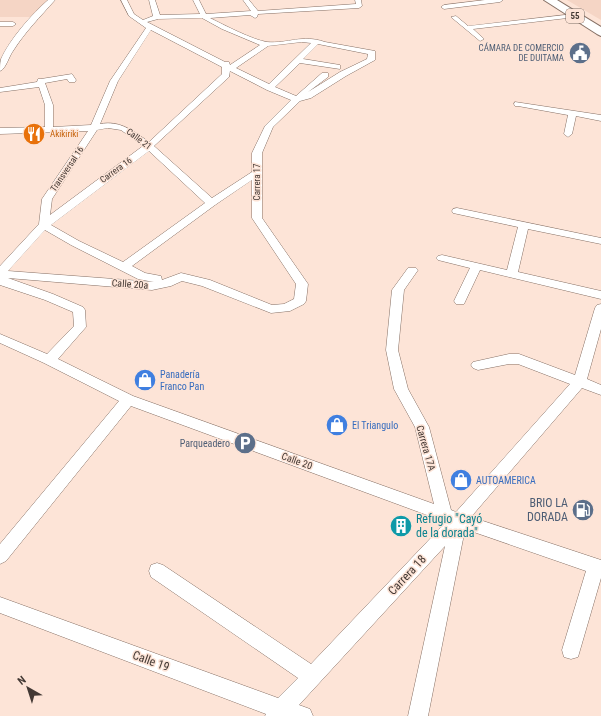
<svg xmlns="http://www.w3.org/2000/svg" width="601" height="716" font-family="'Roboto Condensed',sans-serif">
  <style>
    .built { fill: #f5d5c5 }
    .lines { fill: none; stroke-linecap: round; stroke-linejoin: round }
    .street-casing { stroke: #867065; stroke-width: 1 }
    .highway-casing { stroke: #867065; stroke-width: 2 }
    .street { fill: #fff; fill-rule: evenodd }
    .highway { fill: #fff; fill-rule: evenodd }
    .labels { text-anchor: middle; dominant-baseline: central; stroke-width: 3; stroke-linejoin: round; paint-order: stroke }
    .shield { fill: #fde4d7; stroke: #7b6c65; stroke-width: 1 }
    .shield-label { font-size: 9px; font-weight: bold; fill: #433934 }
    .far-service-label { font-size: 9px; fill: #4e5e75; stroke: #fde4d7; text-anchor: end }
    .far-food-label { font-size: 9px; fill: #c56008; stroke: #fde4d7; text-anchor: start }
    .far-street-label { font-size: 9px; fill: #433934; stroke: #fde4d7 }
    .street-label { font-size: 10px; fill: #433934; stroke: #fde4d7 }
    .shop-label { font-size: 10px; fill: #366cbe; stroke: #fde4d7; text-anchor: start }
    .service-label { font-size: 10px; fill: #4e5e75; stroke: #fde4d7; text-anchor: end }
    .near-service-label { font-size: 12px; fill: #4e5e75; stroke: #fde4d7; text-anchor: end }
    .near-culture-label { font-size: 12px; fill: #0d838f; stroke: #fde4d7; text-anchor: start }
    .near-street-label { font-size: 12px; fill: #433934; stroke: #fde4d7 }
  </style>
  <rect width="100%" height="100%" fill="#fde4d7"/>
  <g class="built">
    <path d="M 0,0 L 48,0 L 32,17 L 0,17 Z"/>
    <path d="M 567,0 L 601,0 L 601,20 Z"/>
  </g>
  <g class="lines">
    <g class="street-casing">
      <g id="street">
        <path d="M 48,0 L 55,0 C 40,17 25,32 13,51 C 9,56 6,69 0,71 C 0,67 0,63 1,59 C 10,39 32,14 48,0 Z"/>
        <path d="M 121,0 L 127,0 L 134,14 L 143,20 L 153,16 L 149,0 L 155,0 L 160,15 L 200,14 L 193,0 L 199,0 L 206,14 L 251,11 L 243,0 L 249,0 L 258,11 L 356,4 L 355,0 L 361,0 L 362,6 L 359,8 L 258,14 L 257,17 L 255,18 L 250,15 L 210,18 C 224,25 253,40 267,42 C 288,44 302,34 325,42 L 375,51 L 375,60 L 346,76 L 311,98 L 300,101 L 273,127 L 262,153 L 262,218 L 308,284 L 306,301 L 304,304 L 290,311 L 271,313 L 202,286 L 182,281 L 171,286 L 152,290 L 8,278 L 53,294 L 83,307 L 85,310 L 86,327 L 58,359 L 133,396 L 434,504 L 415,427 L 394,389 L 386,350 L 392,290 L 408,268 L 416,268 L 418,270 L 404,290 L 398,350 L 408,389 L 429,427 L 451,510 L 456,512 L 570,384 L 518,364 L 509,364 L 478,370 L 473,368 L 471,365 L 473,362 L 509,354 L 519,354 L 575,375 L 595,308 L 597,305 L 601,304 L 601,329 L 587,379 L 601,385 L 601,395 L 582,388 L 471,517 L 601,560 L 601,578 L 578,657 L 571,659 L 564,657 L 562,650 L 586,571 L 465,529 L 428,716 L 408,716 L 445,546 L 299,705 L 310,709 L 313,716 L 265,716 L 266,714 L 0,613 L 0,597 L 278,698 L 298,678 L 151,577 L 149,571 L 151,565 L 157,563 L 163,565 L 311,664 L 446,522 L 131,406 L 6,561 L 0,564 L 0,544 L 119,401 L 44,363 L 0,343 L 0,334 L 47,354 L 74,326 L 73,312 L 45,300 L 0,285 L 0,266 L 39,224 L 42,199 L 88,131 L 0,134 L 0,128 L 45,127 L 45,105 L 39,87 L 0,92 L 0,88 L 37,82 L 38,79 L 41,79 L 72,74 L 76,80 L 75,82 L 69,82 L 67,79 L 45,83 L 53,105 L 53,127 L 91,125 L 110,81 L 146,28 L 129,16 ZM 202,18 L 222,29 L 260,45 L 230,65 L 229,62 L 225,62 L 147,22 L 158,19 ZM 151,30 L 222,67 L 222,74 L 149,142 C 133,131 120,120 100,124 L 118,81 ZM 302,42 L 311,43 L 269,84 L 236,68 L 268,46 ZM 318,44 L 368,54 L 367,59 L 340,72 L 308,92 L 328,77 L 328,73 L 322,73 L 296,96 L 275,87 L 300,63 L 340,69 L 340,65 L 303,59 ZM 230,71 L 267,90 L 291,100 L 265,126 L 252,153 L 252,172 L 212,198 L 154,146 L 229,77 ZM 108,128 L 121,130 L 143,146 L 50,215 L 52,199 L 97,130 ZM 149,151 L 205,203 L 123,262 L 79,241 L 51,225 ZM 252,180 L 252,218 L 296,284 L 294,299 L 284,304 L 272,305 L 210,280 L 181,273 L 162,280 L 161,276 L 145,273 L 132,266 L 215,205 ZM 45,230 L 71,245 L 138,279 L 154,282 L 8,271 Z"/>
        <path d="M 485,0 L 503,0 L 500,2 L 444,9 L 441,7 L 444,5 Z"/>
        <path d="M 574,14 L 576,15 L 576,17 L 473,29 L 484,39 L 480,41 L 451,17 L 456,16 L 468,26 Z"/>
        <path d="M 0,22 L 13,22 L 16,24 L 13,26 L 0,26 Z"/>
        <path d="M 515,102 L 601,115 L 601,121 L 576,116 L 572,134 L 568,137 L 564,134 L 568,115 L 518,106 L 515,106 L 514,104 Z"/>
        <path d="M 457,208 L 601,238 L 601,244 L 528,229 L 518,272 L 601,291 L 601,299 L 480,270 L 464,304 L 456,304 L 454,301 L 470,268 L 438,260 L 436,258 L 438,256 L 442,255 L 507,270 L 518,227 L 453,213 L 452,211 L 453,209 Z"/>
      </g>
    </g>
    <g class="highway-casing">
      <path id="highway" d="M 544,0 L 557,0 L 601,27 L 601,36 L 597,34 Z"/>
    </g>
    <use href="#street" class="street"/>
    <use href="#highway" class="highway"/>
  </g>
  <defs>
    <g id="civic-disc" transform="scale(1.15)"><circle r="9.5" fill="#5c6f8a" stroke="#fde4d7"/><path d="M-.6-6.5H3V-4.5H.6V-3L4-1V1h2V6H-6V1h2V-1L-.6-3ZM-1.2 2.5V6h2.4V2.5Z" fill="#fff"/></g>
    <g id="restaurant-disc" transform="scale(1.15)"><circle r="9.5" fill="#e8710a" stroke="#fde4d7"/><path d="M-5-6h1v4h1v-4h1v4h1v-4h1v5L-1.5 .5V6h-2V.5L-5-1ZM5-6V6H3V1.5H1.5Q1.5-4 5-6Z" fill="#fff"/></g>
    <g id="shop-disc" transform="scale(1.15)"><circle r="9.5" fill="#3f7fe0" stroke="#fde4d7"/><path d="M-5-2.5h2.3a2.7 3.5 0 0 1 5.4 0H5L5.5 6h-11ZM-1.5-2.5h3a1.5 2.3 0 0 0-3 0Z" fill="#fff"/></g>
    <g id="parking-disc" transform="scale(1.15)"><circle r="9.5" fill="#5c6f8a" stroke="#fde4d7"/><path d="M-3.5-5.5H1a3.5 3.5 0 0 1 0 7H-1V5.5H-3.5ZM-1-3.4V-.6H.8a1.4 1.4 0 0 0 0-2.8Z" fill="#fff"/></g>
    <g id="fuel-disc" transform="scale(1.15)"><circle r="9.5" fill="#5c6f8a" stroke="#fde4d7"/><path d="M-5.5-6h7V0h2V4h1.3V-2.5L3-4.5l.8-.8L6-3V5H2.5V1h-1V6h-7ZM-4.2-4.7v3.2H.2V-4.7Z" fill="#fff"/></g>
    <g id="building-disc" transform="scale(1.15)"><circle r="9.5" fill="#0f9aa8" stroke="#fde4d7"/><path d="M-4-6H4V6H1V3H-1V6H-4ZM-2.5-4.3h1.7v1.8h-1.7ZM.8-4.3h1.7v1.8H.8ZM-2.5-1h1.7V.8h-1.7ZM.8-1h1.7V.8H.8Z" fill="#fff"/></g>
  </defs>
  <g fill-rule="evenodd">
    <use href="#civic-disc" x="580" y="53"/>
    <use href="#restaurant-disc" x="34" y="134"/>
    <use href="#shop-disc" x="145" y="380"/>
    <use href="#shop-disc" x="337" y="425"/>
    <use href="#parking-disc" x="245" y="443"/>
    <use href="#shop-disc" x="461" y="480"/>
    <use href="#fuel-disc" x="583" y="510"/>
    <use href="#building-disc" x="401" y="526"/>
  </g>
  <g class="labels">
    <rect class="shield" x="566" y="9" width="18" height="14" rx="3"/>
    <g class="shield-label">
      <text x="575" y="16">55</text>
    </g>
    <g class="far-service-label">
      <text x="564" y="48">CÁMARA DE COMERCIO<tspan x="564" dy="10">DE DUITAMA</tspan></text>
    </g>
    <g class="far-food-label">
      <text x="50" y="134">Akikiriki</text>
    </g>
    <g class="far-street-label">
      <text transform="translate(139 139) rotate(37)">Calle 21</text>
      <text transform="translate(67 169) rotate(-56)">Transversal 16</text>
      <text transform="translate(116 170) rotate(-36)">Carrera 16</text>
      <text transform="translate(257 182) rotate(-90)">Carrera 17</text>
    </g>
    <g class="street-label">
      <text transform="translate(130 284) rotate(4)">Calle 20a</text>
      <text transform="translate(426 448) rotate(74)">Carrera 17A</text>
      <text transform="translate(297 461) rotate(20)">Calle 20</text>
    </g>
    <g class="shop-label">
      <text x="160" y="374">Panadería<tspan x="160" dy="12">Franco Pan</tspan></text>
      <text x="352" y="425">El Triangulo</text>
      <text x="476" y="480">AUTOAMERICA</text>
    </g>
    <g class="service-label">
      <text x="230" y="443">Parqueadero</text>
    </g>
    <g class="near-service-label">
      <text x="568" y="503">BRIO LA<tspan x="568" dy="14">DORADA</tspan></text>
    </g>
    <g class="near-culture-label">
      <text x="416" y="519">Refugio "Cayó<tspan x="416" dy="14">de la dorada"</tspan></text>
    </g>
    <g class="near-street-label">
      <text transform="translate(407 575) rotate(-47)">Carrera 18</text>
      <text transform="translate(151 661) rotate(20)">Calle 19</text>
    </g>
  </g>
  <g transform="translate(28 688) rotate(321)" stroke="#fde4d7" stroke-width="3" paint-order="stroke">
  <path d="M0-3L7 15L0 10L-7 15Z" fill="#433934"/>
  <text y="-6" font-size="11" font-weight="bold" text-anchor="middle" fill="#433934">N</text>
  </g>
</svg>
